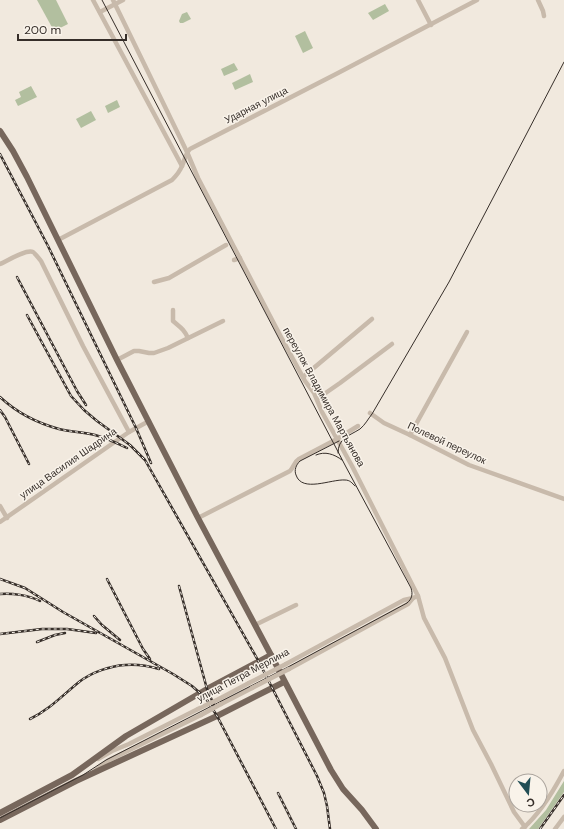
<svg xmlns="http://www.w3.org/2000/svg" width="564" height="829" font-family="'DM Sans',sans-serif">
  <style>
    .green { fill: #b2bf9f }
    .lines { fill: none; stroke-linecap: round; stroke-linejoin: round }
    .minor { stroke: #c8baab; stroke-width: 4.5 }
    .major { stroke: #77675c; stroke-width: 6 }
    .tram { stroke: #362e29; stroke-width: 1 }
    .rail-casing { stroke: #362e29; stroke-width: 2.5 }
    .rail { stroke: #f9f3ea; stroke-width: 1; stroke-dasharray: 3; stroke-linecap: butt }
    .minor-bridge { stroke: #c8baab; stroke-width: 4.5 }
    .labels { text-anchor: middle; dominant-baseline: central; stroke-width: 3; stroke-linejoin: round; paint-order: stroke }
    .street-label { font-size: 10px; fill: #362e29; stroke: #f9f3ea }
  </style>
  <rect width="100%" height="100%" fill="#f1e9de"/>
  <g class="green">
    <path d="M 37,0 L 56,0 L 68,24 L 54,31 Z"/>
    <path d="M 385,4 L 389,11 L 373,20 L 368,13 Z"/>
    <path d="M 187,12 L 191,19 L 183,23 L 180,23 L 179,21 L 182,14 Z"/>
    <path d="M 305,31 L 313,48 L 303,53 L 295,36 Z"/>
    <path d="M 234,63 L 238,70 L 224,76 L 221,69 Z"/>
    <path d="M 250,74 L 253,82 L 235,90 L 232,83 Z"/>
    <path d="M 31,86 L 37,97 L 18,106 L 15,100 L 21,97 L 19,92 Z"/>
    <path d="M 117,100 L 120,107 L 108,113 L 105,106 Z"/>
    <path d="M 91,111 L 96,120 L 81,128 L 76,119 Z"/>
    <path d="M 564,781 L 564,792 L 538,829 L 529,829 L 546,810 Z"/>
  </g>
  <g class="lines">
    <g class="minor">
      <path d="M 93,0 L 182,166"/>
      <path d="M 113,0 L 187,152 L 198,178 L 281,337 L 305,381 L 314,393 L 322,412 L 352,466 L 418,596 L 424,618 L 445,658 L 473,730 L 491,764 L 514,812 L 525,827"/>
      <path d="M 418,0 L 431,25"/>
      <path d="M 538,0 L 543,11 L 544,16"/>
      <path d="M 100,12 L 123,0"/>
      <path d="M 58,240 L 172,180 C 176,176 180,171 182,166 C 185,160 185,154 190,149 L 338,73 L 477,0"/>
      <path d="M 234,260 L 240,258"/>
      <path d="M 0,264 C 7,261 26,249 33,252 C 36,254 39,259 41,261 L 83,346 L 129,432"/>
      <path d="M 154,282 L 169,278 L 226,245"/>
      <path d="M 173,310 L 173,321 C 180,327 184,329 188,338"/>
      <path d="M 117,360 L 134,351 L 139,351 L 149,353 L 154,353 L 168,348 L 223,321"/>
      <path d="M 303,377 L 372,319"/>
      <path d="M 317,399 L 340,383 L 392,344"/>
      <path d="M 370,413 L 384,423 L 410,435 L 469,465 L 564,499"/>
      <path d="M 410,435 L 467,332"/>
      <path d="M 0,506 L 7,518"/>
      <path d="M 198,518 L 290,471 C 294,467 294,462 299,459 L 337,439 L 358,426"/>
      <path d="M 0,522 L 129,432 L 149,421"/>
      <path d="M 255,625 L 296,605"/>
      <path d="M 286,664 L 404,600 L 413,598"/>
      <path d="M 289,669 L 408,604 L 413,598 L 418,596"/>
      <path d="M 219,699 L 249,683"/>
      <path d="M 221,704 L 252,688"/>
      <path d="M 98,759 L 112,751 L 129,744 L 198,709"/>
      <path d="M 96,770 L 109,760 L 201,715"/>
      <path d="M 522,829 C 538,816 554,790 564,771"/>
      <path d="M 555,829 L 564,817"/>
    </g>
    <g class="major">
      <path d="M 0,131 L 13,151 L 27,177 L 117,360 L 198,518 L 271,655 L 331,770 L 343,789 L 362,810 L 376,829"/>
      <path d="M 0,813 L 72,775 L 126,736 L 207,689 L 271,655"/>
      <path d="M 0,820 L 76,781 L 217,716 L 284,682"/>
    </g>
    <g class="tram">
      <path d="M 339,441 L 300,461 C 296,465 294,470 296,475 C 302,493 331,479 345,480 C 350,480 352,483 355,486"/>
      <path d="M 338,453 C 338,438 349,436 360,429 C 365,425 368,419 372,414 L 449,282 L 527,133 L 564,62"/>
      <path d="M 316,455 C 325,451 334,454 342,460"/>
      <path d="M 0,818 L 83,775 L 106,760 L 288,667 L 407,603 C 412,599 413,594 411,588 L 346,467 L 102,0"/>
    </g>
    <g class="rail-casing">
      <g id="rail">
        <path d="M 0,154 L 48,246 L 136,428 L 151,463"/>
        <path d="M 17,277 L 77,391 L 86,405"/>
        <path d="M 27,315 L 71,396 L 84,410 L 97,421 L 130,445 L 145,460 L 259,662 L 290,723 L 317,776 L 324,793 L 327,806 L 330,829"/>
        <path d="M 0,397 C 16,412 37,423 59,429 C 71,432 83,432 95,435 C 106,438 117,443 127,448"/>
        <path d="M 0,410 L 5,417 L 29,464"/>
        <path d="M 0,579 L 25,588 L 63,612 L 173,674 L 192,686 L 200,693 L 207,700 L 217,716 L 276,829"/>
        <path d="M 107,579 L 143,649 L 150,659"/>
        <path d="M 179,586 L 207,689 L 214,705"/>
        <path d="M 0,594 C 12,593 28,595 40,601"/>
        <path d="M 94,616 L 102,625 L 120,640"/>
        <path d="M 0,634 L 42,629 L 67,629 L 96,633"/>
        <path d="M 37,642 L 55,635 L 65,633"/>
        <path d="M 30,719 C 49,710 63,695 79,682 C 92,672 110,666 125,665 C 137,664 149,666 159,669"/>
        <path d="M 278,793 L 296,829"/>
        <path d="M 540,829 L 564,795"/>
      </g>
    </g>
    <use href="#rail" class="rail"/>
    <g class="minor-bridge">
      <path d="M 249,683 L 286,664"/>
      <path d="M 252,688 L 289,669"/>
      <path d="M 198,709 L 219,699"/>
      <path d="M 201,715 L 221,704"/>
    </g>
  </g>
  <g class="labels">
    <g class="street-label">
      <text transform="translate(256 105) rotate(-27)">Ударная улица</text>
      <text transform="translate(324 397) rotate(61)">переулок Владимира Мартьянова</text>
      <text transform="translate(447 443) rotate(25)">Полевой переулок</text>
      <text transform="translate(68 463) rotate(-35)">улица Василия Шадрина</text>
      <text transform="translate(243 675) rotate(-28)">улица Петра Мерлина</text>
    </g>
  </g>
  <g transform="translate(528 793) rotate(164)"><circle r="19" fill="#f9f3ea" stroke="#aba49d"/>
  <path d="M0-3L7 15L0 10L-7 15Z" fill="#224e55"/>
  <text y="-6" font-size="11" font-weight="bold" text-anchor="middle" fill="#362e29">С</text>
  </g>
  <path d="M18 34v6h108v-6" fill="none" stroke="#362e29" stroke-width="2"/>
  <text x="24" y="34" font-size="12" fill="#362e29" stroke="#f9f3ea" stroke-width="3" paint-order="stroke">200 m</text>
</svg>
